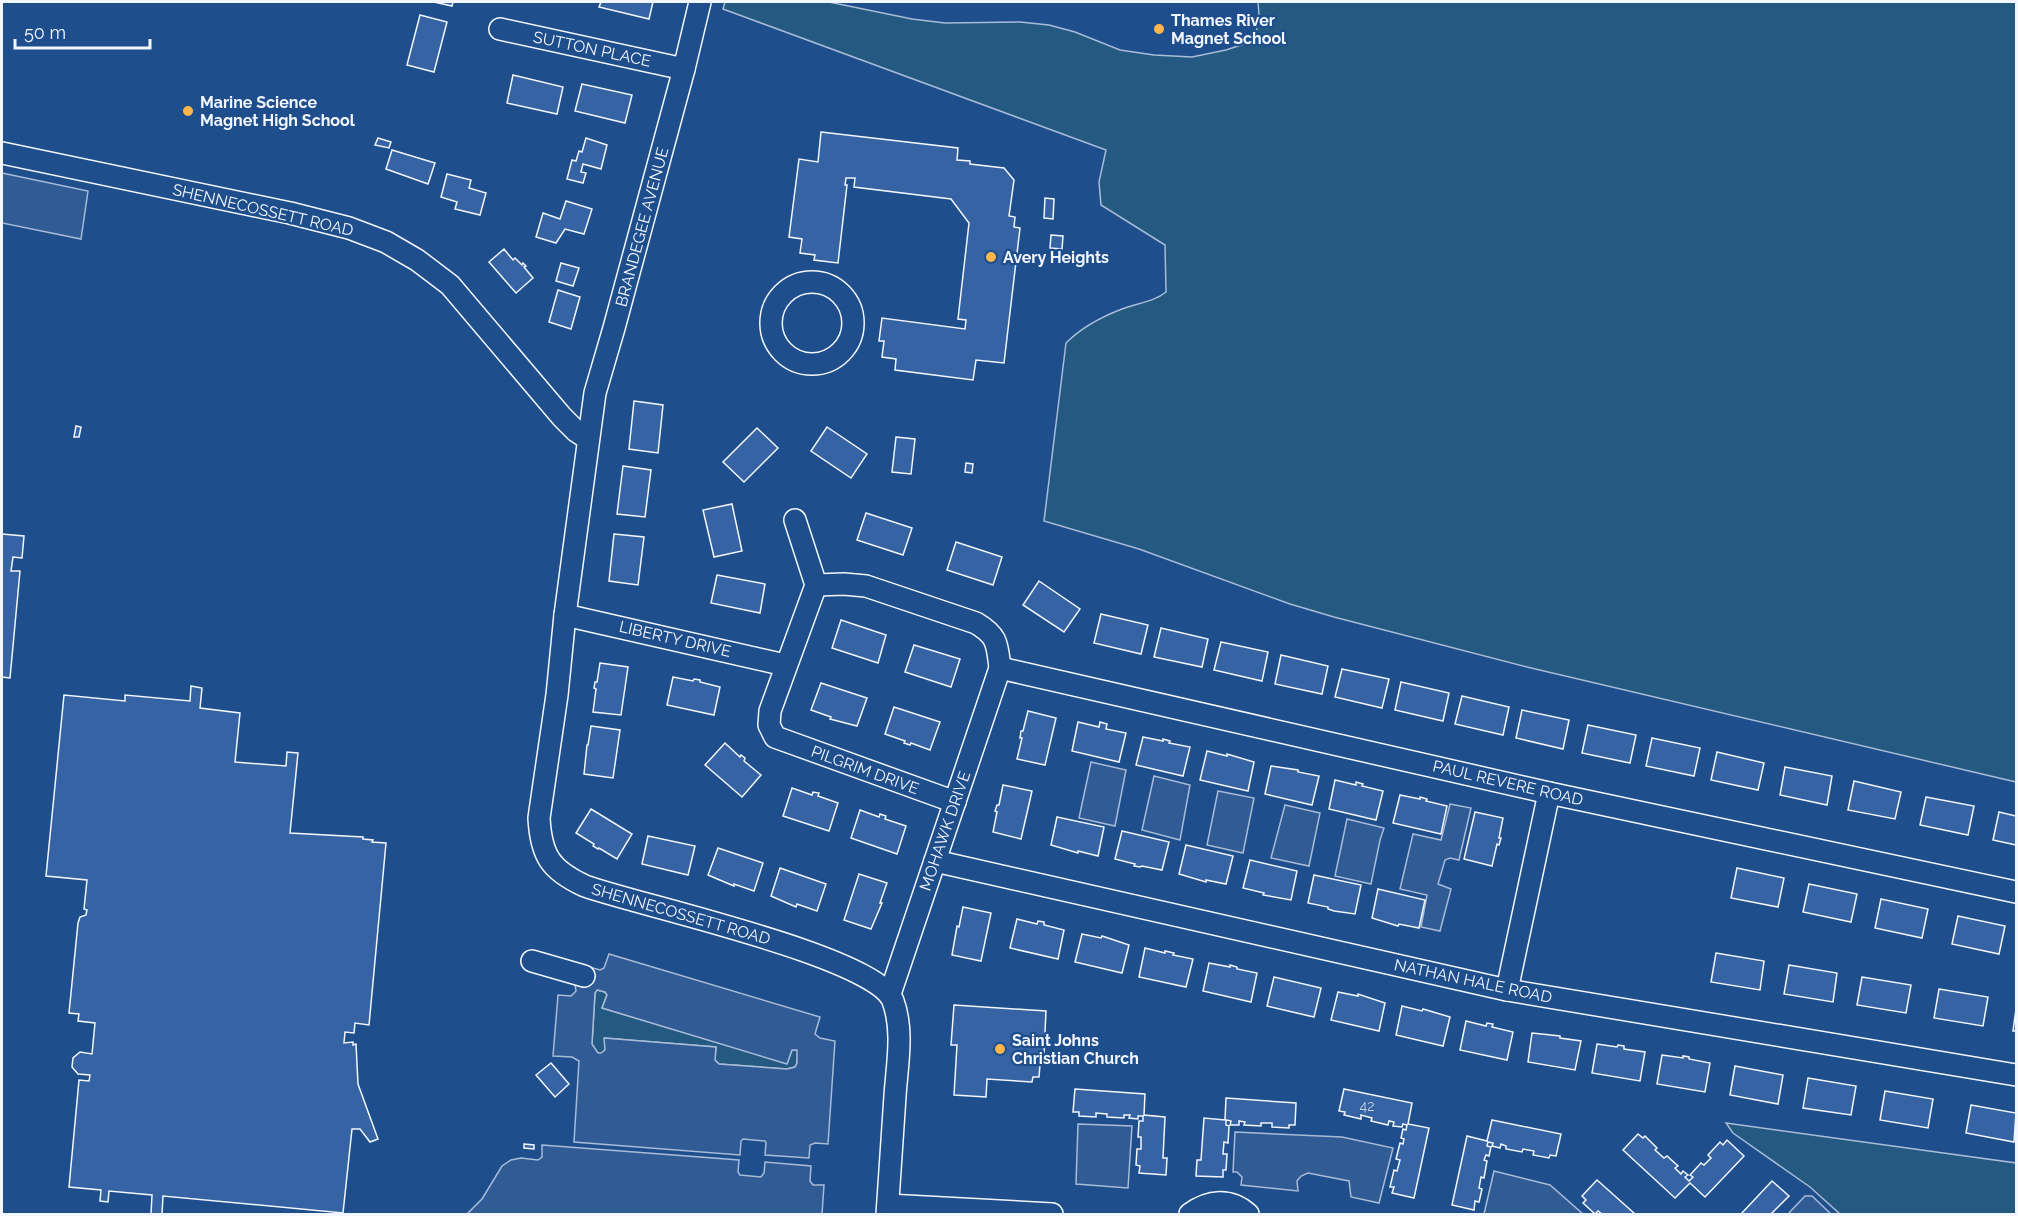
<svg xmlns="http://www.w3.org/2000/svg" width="2018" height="1216" font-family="Raleway,sans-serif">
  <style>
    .green { fill: #245a82; stroke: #a8bbd7; stroke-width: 1.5 }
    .parking { fill: #305b95; stroke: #a8bbd7; stroke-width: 1.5; fill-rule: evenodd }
    .building { fill: #3563a3; stroke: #f2f6ff; stroke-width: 1.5 }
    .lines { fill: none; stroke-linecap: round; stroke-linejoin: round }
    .minor-casing { stroke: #f2f6ff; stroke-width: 24 }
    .minor { stroke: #1f4e8c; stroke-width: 21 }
    .poi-dot { fill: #ffb74d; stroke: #1f4e8c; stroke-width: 2 }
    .labels { text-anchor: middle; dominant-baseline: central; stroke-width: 4.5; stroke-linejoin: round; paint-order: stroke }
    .number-label { font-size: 14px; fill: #c3d1e8 }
    .poi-label { font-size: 16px; font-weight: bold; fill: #f2f6ff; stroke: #1f4e8c; text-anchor: start }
    .street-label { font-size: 16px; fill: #f2f6ff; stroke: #1f4e8c }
  </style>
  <rect width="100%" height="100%" fill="#1f4e8c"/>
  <g class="green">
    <path d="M 725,2 L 829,2 L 912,19 L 945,23 L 1020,22 L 1049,25 L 1075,32 L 1120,50 L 1154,55 L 1192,57 L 1226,50 L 1247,43 L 1256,33 L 1259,15 L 1258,2 L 2016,2 L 2016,782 L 1527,667 L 1334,617 L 1290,604 L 1139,549 L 1044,521 L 1066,343 C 1082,327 1101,317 1122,309 C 1137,303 1154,302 1166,292 L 1165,245 L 1101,205 L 1099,182 L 1106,150 L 723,9 Z"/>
    <path d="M 597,990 L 605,992 L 607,995 L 602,1008 L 787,1063 L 792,1050 L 798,1050 L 797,1063 L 795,1067 L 787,1069 L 719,1064 L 715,1060 L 716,1047 L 605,1038 L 605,1050 L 601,1054 L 597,1053 L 592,1044 L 595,993 Z"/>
    <path d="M 1726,1123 L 2016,1163 L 2016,1214 L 1840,1214 L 1810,1187 L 1733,1133 Z"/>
  </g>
  <g class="parking">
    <path d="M 2,173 L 88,191 L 81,239 L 2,223 Z"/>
    <path d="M 1091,762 L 1126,770 L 1115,826 L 1079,818 Z"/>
    <path d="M 1154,776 L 1190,785 L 1180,840 L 1142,830 Z"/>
    <path d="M 1218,791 L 1254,798 L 1243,853 L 1207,845 Z"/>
    <path d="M 1450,804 L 1471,808 L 1459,860 L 1450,858 L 1445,860 L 1438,884 L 1451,889 L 1440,931 L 1421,927 L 1427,895 L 1400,889 L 1413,834 L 1441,840 Z"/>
    <path d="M 1285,805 L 1320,813 L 1309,866 L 1271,858 Z"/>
    <path d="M 1347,819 L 1384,828 L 1380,840 L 1371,884 L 1335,876 Z"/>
    <path d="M 609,954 L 820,1017 L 815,1034 L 820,1038 L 835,1041 L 828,1144 L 815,1143 L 810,1145 L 809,1158 L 765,1155 L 766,1143 L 765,1141 L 743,1139 L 741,1141 L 740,1155 L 574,1142 L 579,1061 L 572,1057 L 553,1056 L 558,995 L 571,996 L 576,991 L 575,985 L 561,959 L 600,970 L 604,968 ZM 597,990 L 605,992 L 607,995 L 602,1008 L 787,1064 L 792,1050 L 797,1050 L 797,1063 L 795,1067 L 787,1069 L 719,1064 L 715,1060 L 716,1047 L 604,1038 L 605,1050 L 601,1053 L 598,1053 L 592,1044 L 595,993 Z"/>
    <path d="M 1078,1124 L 1132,1126 L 1128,1188 L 1076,1184 Z"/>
    <path d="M 1235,1132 L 1342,1137 L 1393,1148 L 1379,1203 L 1351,1197 L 1349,1181 L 1308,1173 L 1301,1176 L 1297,1181 L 1298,1191 L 1241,1185 L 1242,1177 L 1237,1172 L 1233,1172 Z"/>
    <path d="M 542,1145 L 739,1160 L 738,1172 L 740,1175 L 761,1177 L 764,1173 L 765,1162 L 811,1166 L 810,1181 L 813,1185 L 824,1185 L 822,1214 L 467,1214 L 482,1199 L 502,1166 L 511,1160 L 521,1158 L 538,1160 L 542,1157 Z"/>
    <path d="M 1494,1171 L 1550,1185 L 1583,1214 L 1484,1214 Z"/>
    <path d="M 1805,1196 L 1812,1196 L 1831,1214 L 1788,1214 Z"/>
  </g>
  <g class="building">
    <path d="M 434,2 L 453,2 L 452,6 Z"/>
    <path d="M 601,2 L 653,2 L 649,19 L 599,7 Z"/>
    <path d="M 420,15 L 447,22 L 434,72 L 407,65 Z"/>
    <path d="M 513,75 L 563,87 L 557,114 L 507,103 Z"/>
    <path d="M 582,84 L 632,95 L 625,123 L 575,111 Z"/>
    <path d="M 821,132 L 958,148 L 957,160 L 970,161 L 970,164 L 1004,168 L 1014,180 L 1009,216 L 1015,217 L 1014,227 L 1020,228 L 1004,363 L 976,360 L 973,380 L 895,370 L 896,359 L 882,357 L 884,341 L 879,341 L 882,318 L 965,329 L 966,320 L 958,319 L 969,223 L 951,199 L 854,187 L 855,178 L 846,178 L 845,185 L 847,185 L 838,263 L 814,260 L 815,255 L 800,253 L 802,239 L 789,237 L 799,159 L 818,162 Z"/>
    <path d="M 378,138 L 391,142 L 389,148 L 375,145 Z"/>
    <path d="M 586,138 L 607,145 L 601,169 L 583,164 L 581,172 L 586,173 L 583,183 L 567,179 L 572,160 L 576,161 L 579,151 L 582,152 Z"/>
    <path d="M 392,150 L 435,163 L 428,184 L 386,169 Z"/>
    <path d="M 447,174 L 471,180 L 469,188 L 486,193 L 480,215 L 455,209 L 457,202 L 441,197 Z"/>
    <path d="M 1045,198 L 1054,199 L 1053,219 L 1044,218 Z"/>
    <path d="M 566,201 L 592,209 L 584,234 L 565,229 L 556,243 L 536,237 L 543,213 L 560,219 Z"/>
    <path d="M 1051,235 L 1063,236 L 1062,249 L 1050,248 Z"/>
    <path d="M 504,249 L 513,260 L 515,258 L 522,265 L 523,263 L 526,266 L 524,267 L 533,278 L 516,293 L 489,262 Z"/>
    <path d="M 561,263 L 579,268 L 573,286 L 556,281 Z"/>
    <path d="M 558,290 L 580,297 L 571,329 L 549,322 Z"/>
    <path d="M 634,401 L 663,405 L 658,453 L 629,449 Z"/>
    <path d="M 76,426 L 81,427 L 79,437 L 74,437 Z"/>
    <path d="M 827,427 L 867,454 L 851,478 L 811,451 Z"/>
    <path d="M 757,428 L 778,448 L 744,482 L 723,462 Z"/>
    <path d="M 896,437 L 915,439 L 911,474 L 892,472 Z"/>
    <path d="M 966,463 L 973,464 L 972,473 L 965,472 Z"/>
    <path d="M 623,466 L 651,470 L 645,517 L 617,514 Z"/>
    <path d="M 732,504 L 742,551 L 714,557 L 703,510 Z"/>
    <path d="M 866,513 L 912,528 L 903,555 L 857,540 Z"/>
    <path d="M 2,534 L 24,536 L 22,558 L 13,557 L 11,571 L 20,571 L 10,678 L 2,677 Z"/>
    <path d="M 614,534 L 644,537 L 638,585 L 609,581 Z"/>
    <path d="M 956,542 L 1002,557 L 993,585 L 947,570 Z"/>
    <path d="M 717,575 L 765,584 L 760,613 L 711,603 Z"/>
    <path d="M 1039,581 L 1080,609 L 1064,632 L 1023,605 Z"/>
    <path d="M 1101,614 L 1148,625 L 1141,654 L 1094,643 Z"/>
    <path d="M 841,620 L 886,635 L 878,663 L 832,648 Z"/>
    <path d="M 1161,628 L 1208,639 L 1202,667 L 1154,657 Z"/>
    <path d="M 1221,642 L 1268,652 L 1262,681 L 1214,670 Z"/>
    <path d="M 914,645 L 960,659 L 951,687 L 905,672 Z"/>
    <path d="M 1281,655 L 1328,666 L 1322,694 L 1275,684 Z"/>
    <path d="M 600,663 L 628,667 L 621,715 L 593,712 L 596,689 L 594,688 L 595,682 L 597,682 Z"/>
    <path d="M 1342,669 L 1389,679 L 1382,708 L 1335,697 Z"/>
    <path d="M 673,677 L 693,681 L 694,679 L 700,680 L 700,682 L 720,687 L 714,715 L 667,705 Z"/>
    <path d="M 1401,682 L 1449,693 L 1443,721 L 1395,710 Z"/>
    <path d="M 821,683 L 867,698 L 857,726 L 830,719 L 831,717 L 811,710 Z"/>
    <path d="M 191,686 L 202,688 L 200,708 L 240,713 L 235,762 L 286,766 L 287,752 L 298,753 L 290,833 L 363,837 L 363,839 L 373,840 L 372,842 L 386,843 L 369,1025 L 355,1023 L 354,1033 L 345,1032 L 344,1043 L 353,1042 L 353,1045 L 356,1044 L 358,1084 L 378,1139 L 370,1142 L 360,1129 L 352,1129 L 343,1213 L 163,1196 L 162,1214 L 151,1214 L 152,1195 L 109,1191 L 108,1202 L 100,1201 L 101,1190 L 69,1187 L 79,1080 L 89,1081 L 90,1075 L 78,1074 L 72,1067 L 73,1058 L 80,1052 L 92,1054 L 95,1023 L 78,1021 L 79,1014 L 69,1013 L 78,923 L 80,917 L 86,915 L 87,910 L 84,909 L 87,880 L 46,876 L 64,695 L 125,701 L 125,695 L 190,701 Z"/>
    <path d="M 1462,696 L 1509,707 L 1503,735 L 1455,724 Z"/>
    <path d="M 894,707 L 940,722 L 930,750 L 911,743 L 910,745 L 904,743 L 905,741 L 885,734 Z"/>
    <path d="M 1522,710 L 1569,720 L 1563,749 L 1516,738 Z"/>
    <path d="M 1028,711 L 1056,718 L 1045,765 L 1017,759 L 1022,738 L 1020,738 L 1021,731 L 1023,731 Z"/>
    <path d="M 1078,722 L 1099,727 L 1100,722 L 1107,724 L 1106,729 L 1126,733 L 1119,762 L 1072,751 Z"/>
    <path d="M 1588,725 L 1636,735 L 1630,763 L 1582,753 Z"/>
    <path d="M 591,726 L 620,730 L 613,778 L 584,774 L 587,745 L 588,745 Z"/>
    <path d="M 1143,737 L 1163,741 L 1163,739 L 1170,741 L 1169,743 L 1190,747 L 1183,776 L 1136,765 Z"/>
    <path d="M 1652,738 L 1700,748 L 1694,776 L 1646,766 Z"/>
    <path d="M 725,743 L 740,757 L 741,755 L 745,758 L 744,761 L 761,775 L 742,797 L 705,765 Z"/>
    <path d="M 1207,751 L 1227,756 L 1227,754 L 1254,762 L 1248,791 L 1200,780 Z"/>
    <path d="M 1717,752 L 1764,763 L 1758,790 L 1711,780 Z"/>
    <path d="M 1271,766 L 1298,770 L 1298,772 L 1319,776 L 1312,805 L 1265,794 Z"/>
    <path d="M 1785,767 L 1832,776 L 1827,805 L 1780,795 Z"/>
    <path d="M 1335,780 L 1356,785 L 1356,782 L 1363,784 L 1362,786 L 1383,791 L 1376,820 L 1329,809 Z"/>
    <path d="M 1854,781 L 1901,792 L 1895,819 L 1848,810 Z"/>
    <path d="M 1003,785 L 1032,791 L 1021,839 L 993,832 L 997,812 L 995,811 L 997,805 L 999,805 Z"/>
    <path d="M 792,788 L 812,795 L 813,792 L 819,793 L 818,796 L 838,803 L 829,831 L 783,816 Z"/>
    <path d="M 1400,795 L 1420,799 L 1420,797 L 1427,799 L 1426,801 L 1447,806 L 1441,834 L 1393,823 Z"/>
    <path d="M 1926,797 L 1974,806 L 1968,835 L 1920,825 Z"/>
    <path d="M 591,809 L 632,834 L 617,859 L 599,848 L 598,849 L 593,846 L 594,844 L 576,833 Z"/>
    <path d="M 860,810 L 879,817 L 880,814 L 886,816 L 885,819 L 906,826 L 897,854 L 851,838 Z"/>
    <path d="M 1475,812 L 1503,818 L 1499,838 L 1501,838 L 1499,845 L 1497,844 L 1492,866 L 1464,859 Z"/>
    <path d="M 1999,812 L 2016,816 L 2016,845 L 1993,840 Z"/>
    <path d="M 1057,817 L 1104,827 L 1098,856 L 1078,851 L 1078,853 L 1051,845 Z"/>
    <path d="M 1122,831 L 1169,842 L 1162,870 L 1142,866 L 1140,867 L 1134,866 L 1135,864 L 1115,859 Z"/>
    <path d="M 648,836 L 695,846 L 688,875 L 642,864 Z"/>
    <path d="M 1186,845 L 1233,856 L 1226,884 L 1206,880 L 1206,882 L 1179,874 Z"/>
    <path d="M 718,848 L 763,863 L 754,891 L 734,884 L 734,886 L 708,875 Z"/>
    <path d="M 1250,860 L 1297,871 L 1291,900 L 1263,895 L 1264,893 L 1243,888 Z"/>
    <path d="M 780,868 L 826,884 L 817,911 L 797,904 L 796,907 L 771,896 Z"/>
    <path d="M 1737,868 L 1784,878 L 1778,907 L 1731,898 Z"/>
    <path d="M 859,874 L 887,883 L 880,903 L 882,903 L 871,929 L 844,920 Z"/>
    <path d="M 1314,875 L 1361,885 L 1355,914 L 1334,911 L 1328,909 L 1328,907 L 1308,903 Z"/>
    <path d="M 1809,884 L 1857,894 L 1851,922 L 1803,912 Z"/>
    <path d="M 1378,889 L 1425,900 L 1419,928 L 1399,924 L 1398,926 L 1372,918 Z"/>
    <path d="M 1881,899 L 1928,909 L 1922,938 L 1875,928 Z"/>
    <path d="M 963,907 L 991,913 L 981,961 L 952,955 L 957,926 L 959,927 Z"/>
    <path d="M 1958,916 L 2005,926 L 1999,954 L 1952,944 Z"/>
    <path d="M 1017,919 L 1037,924 L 1038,921 L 1044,922 L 1044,925 L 1064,930 L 1058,959 L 1010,948 Z"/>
    <path d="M 1082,934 L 1101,938 L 1102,936 L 1129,945 L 1122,973 L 1075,962 Z"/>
    <path d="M 1145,948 L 1165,953 L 1165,951 L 1174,953 L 1173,955 L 1193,959 L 1186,987 L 1139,977 Z"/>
    <path d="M 1716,953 L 1764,961 L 1760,990 L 1711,982 Z"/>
    <path d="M 1209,963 L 1230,967 L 1230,965 L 1237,967 L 1237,969 L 1257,973 L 1251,1002 L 1203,991 Z"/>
    <path d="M 1789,965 L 1837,973 L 1833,1002 L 1784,994 Z"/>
    <path d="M 1274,977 L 1321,988 L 1314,1017 L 1267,1006 Z"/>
    <path d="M 1862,977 L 1911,985 L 1906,1013 L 1857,1005 Z"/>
    <path d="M 1939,989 L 1988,997 L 1983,1026 L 1934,1018 Z"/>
    <path d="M 1338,992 L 1358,996 L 1358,994 L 1385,1003 L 1379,1031 L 1331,1020 Z"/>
    <path d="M 954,1005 L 1046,1011 L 1044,1053 L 1041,1053 L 1039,1077 L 1033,1077 L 1032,1082 L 987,1079 L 986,1097 L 954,1095 L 957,1045 L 951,1045 Z"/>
    <path d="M 1402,1006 L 1422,1011 L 1423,1009 L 1450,1017 L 1443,1046 L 1396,1035 Z"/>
    <path d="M 2016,1009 L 2016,1031 L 2013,1031 Z"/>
    <path d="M 1466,1021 L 1486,1026 L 1487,1023 L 1493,1024 L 1492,1027 L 1513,1032 L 1507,1060 L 1460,1050 Z"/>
    <path d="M 1532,1033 L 1560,1036 L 1560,1038 L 1581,1041 L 1575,1070 L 1528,1062 Z"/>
    <path d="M 1597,1044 L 1617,1047 L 1618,1045 L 1624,1046 L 1624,1049 L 1645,1052 L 1640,1081 L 1592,1073 Z"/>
    <path d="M 1662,1055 L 1683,1058 L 1683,1056 L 1689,1057 L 1689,1059 L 1710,1063 L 1705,1092 L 1657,1084 Z"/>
    <path d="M 551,1063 L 569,1084 L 555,1097 L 536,1075 Z"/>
    <path d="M 1735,1066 L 1783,1075 L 1778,1104 L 1730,1095 Z"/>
    <path d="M 1808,1078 L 1856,1086 L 1851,1115 L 1803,1108 Z"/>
    <path d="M 1075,1089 L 1145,1094 L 1144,1115 L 1165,1117 L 1163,1158 L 1167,1158 L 1166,1175 L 1139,1173 L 1140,1166 L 1136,1165 L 1137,1149 L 1141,1149 L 1141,1137 L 1138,1137 L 1139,1121 L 1143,1121 L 1143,1116 L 1138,1116 L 1138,1119 L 1129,1118 L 1130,1115 L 1124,1115 L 1124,1118 L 1107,1117 L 1107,1114 L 1096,1113 L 1096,1117 L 1079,1116 L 1079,1112 L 1073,1112 Z"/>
    <path d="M 1344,1089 L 1412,1103 L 1408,1124 L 1429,1128 L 1414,1198 L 1392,1193 L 1394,1187 L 1390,1187 L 1394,1170 L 1397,1171 L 1400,1160 L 1396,1159 L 1400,1143 L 1403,1144 L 1404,1139 L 1401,1138 L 1403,1129 L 1406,1130 L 1407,1125 L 1403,1124 L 1402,1127 L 1393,1126 L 1394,1122 L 1389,1121 L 1388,1125 L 1371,1121 L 1372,1118 L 1361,1115 L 1361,1119 L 1344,1115 L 1345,1112 L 1339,1111 Z"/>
    <path d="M 1885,1091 L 1933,1099 L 1928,1128 L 1880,1120 Z"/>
    <path d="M 1226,1098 L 1296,1103 L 1295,1125 L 1289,1125 L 1289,1128 L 1272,1127 L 1272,1123 L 1261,1123 L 1261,1126 L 1244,1125 L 1245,1122 L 1239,1121 L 1239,1125 L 1230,1125 L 1231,1121 L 1226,1120 L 1226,1125 L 1229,1126 L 1228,1143 L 1224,1142 L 1223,1154 L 1227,1154 L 1226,1170 L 1223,1170 L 1223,1177 L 1196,1176 L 1197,1160 L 1201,1160 L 1204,1118 L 1225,1120 Z"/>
    <path d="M 1971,1105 L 2016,1113 L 2014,1142 L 1966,1133 Z"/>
    <path d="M 1492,1120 L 1561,1134 L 1556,1156 L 1550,1155 L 1549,1158 L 1533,1155 L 1534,1151 L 1523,1149 L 1522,1152 L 1506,1149 L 1506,1146 L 1501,1144 L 1500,1148 L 1492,1146 L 1493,1143 L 1488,1142 L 1487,1146 L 1491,1147 L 1489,1156 L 1486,1155 L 1484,1160 L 1487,1161 L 1484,1178 L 1481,1177 L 1479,1188 L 1482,1189 L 1479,1202 L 1475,1201 L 1474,1210 L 1452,1205 L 1467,1136 L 1487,1141 Z"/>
    <path d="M 1638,1134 L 1643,1138 L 1645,1136 L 1657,1148 L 1655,1150 L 1664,1158 L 1667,1156 L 1678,1166 L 1675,1168 L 1681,1174 L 1683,1171 L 1688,1175 L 1685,1177 L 1689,1181 L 1693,1177 L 1690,1175 L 1701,1163 L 1704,1165 L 1711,1158 L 1708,1155 L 1720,1142 L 1723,1145 L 1727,1140 L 1744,1156 L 1705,1197 L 1690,1183 L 1675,1198 L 1623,1150 Z"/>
    <path d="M 524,1144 L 534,1145 L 534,1149 L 524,1148 Z"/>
    <path d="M 1597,1180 L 1635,1214 L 1602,1214 L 1598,1211 L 1595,1214 L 1583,1203 L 1586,1200 L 1582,1196 Z"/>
    <path d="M 1772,1181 L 1789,1196 L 1771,1214 L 1741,1214 Z"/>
  </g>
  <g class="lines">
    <g class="minor-casing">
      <g id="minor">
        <path d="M 700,2 L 684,69 L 614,328 L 595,393 L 565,615 L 557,695 L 539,818 C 541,855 550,870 585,886 C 637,905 876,956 893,1001 C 904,1031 897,1065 895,1096 C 892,1136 890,1175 887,1214"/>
        <path d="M 500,29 L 684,69"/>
        <path d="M 2,153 L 290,213 L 349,228 L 386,242 L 417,260 L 450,285 L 562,417 L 576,431 L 588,439"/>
        <circle cx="812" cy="323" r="41"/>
        <path d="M 795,520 L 816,585 L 770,711 L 769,725 L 775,737 L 955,802"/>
        <path d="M 816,585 L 844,584 L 866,586 L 976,623 C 998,636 997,644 1000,668 L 890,994"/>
        <path d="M 565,615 L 785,665"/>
        <path d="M 1000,668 L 1549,793 L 2016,892"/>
        <path d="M 935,861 L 1507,990 L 2016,1075"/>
        <path d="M 532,961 L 584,976"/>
        <path d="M 1507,990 L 1549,793"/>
        <path d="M 888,1205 L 1052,1214"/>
        <path d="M 1190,1214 C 1209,1200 1230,1198 1248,1214"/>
      </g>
    </g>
    <use href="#minor" class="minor"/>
  </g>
  <g class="poi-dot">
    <circle cx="1159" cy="29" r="6"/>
    <circle cx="188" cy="111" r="6"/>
    <circle cx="991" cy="257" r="6"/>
    <circle cx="1000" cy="1049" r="6"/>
  </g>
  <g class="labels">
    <g class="number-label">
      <text x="1367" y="1106">42</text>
    </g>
    <g class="poi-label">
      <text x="1171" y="20">Thames River<tspan x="1171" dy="18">Magnet School</tspan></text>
      <text x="200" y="102">Marine Science<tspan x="200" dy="18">Magnet High School</tspan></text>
      <text x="1003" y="257">Avery Heights</text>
      <text x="1012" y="1040">Saint Johns<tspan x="1012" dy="18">Christian Church</tspan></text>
    </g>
    <g class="street-label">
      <text transform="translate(592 49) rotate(12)">SUTTON PLACE</text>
      <text transform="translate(263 210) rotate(13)">SHENNECOSSETT ROAD</text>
      <text transform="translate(642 227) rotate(-75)">BRANDEGEE AVENUE</text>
      <text transform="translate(675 639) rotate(13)">LIBERTY DRIVE</text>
      <text transform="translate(865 770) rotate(20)">PILGRIM DRIVE</text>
      <text transform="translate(1508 783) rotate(13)">PAUL REVERE ROAD</text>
      <text transform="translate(945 831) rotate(-71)">MOHAWK DRIVE</text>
      <text transform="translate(681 914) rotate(16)">SHENNECOSSETT ROAD</text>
      <text transform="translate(1473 981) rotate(12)">NATHAN HALE ROAD</text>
    </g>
  </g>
  <rect width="2018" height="1216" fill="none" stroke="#f2f6ff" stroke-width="6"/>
  <path d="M15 39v9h135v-9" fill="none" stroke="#f2f6ff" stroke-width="3"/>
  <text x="24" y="39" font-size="18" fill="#f2f6ff" stroke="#1f4e8c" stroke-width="4.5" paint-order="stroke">50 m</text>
</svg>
